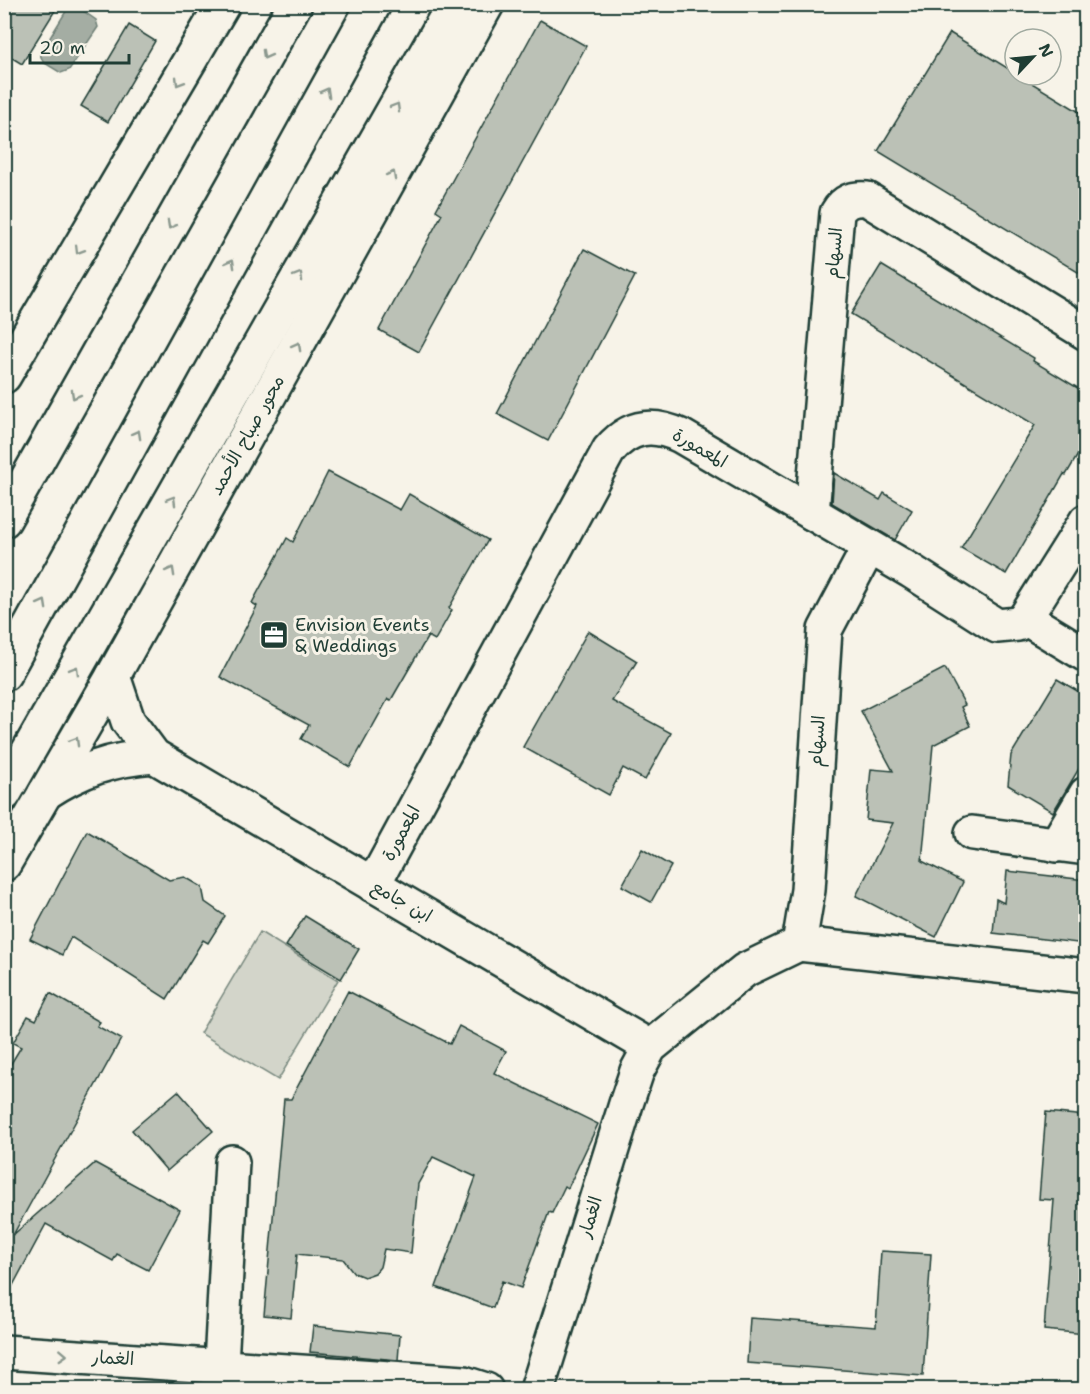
<svg xmlns="http://www.w3.org/2000/svg" width="1090" height="1394" font-family="'Shantell Sans','Playpen Sans Arabic',sans-serif">
  <style>
    .green { fill: #d3d5ca; stroke: #79897f; stroke-width: 1.5 }
    .water { fill: #a4ada3; stroke: #6f8077; stroke-width: 1.5 }
    .building { fill: #bbc1b6; stroke: #1f3d34; stroke-width: 1.5 }
    .lines { fill: none; stroke-linecap: round; stroke-linejoin: round }
    .street-casing { stroke: #1f3d34; stroke-width: 38 }
    .secondary-casing { stroke: #1f3d34; stroke-width: 38 }
    .highway-casing { stroke: #1f3d34; stroke-width: 38 }
    .street { stroke: #f7f3e8; stroke-width: 33 }
    .secondary { stroke: #f7f3e8; stroke-width: 33 }
    .highway { stroke: #f7f3e8; stroke-width: 33 }
    .oneway { stroke: #8b988e }
    .labels { text-anchor: middle; dominant-baseline: central; stroke-width: 6; stroke-linejoin: round; paint-order: stroke }
    .street-label { font-size: 18px; fill: #1f3d34; stroke: #f7f3e8 }
    .poi-label { font-size: 18px; fill: #1f3d34; stroke: #f7f3e8; text-anchor: start }
  </style>
  <rect width="100%" height="100%" fill="#f7f3e8"/>
  <filter id="ink" filterUnits="userSpaceOnUse"><feTurbulence type="fractalNoise" baseFrequency=".0167" numOctaves="2"/><feDisplacementMap in="SourceGraphic" scale="12" xChannelSelector="R" yChannelSelector="G"/><feConvolveMatrix kernelMatrix="1 2 1 2 8 2 1 2 1" color-interpolation-filters="sRGB"/></filter>
  <g filter="url(#ink)">
    <path class="green" d="M 260,932 L 338,980 L 278,1080 L 200,1033 Z"/>
    <path class="water" d="M 76,6 L 96,20 L 98,27 L 69,70 L 61,73 L 43,62 L 40,54 L 68,8 Z"/>
    <g class="building">
      <path d="M 14,4 L 59,4 L 22,64 L 4,53 L 4,19 Z"/>
      <path d="M 540,20 L 586,46 L 419,352 L 379,330 L 442,214 L 436,210 Z"/>
      <path d="M 129,25 L 155,41 L 108,122 L 81,106 Z"/>
      <path d="M 950,33 L 1086,116 L 1086,277 L 878,151 Z"/>
      <path d="M 584,249 L 635,276 L 548,441 L 497,414 Z"/>
      <path d="M 881,265 L 1034,358 L 1033,361 L 1086,393 L 1086,441 L 1066,475 L 1064,474 L 1006,574 L 961,548 L 1035,425 L 851,314 Z"/>
      <path d="M 328,472 L 400,510 L 409,494 L 488,540 L 449,608 L 452,610 L 435,640 L 428,636 L 391,700 L 388,699 L 350,767 L 301,739 L 309,725 L 220,677 L 257,606 L 252,603 L 287,538 L 293,542 Z"/>
      <path d="M 834,473 L 880,500 L 884,493 L 912,510 L 895,540 L 832,503 Z"/>
      <path d="M 588,631 L 637,661 L 612,701 L 671,733 L 645,780 L 623,768 L 609,795 L 523,747 Z"/>
      <path d="M 945,668 L 965,705 L 961,707 L 970,726 L 933,745 L 922,861 L 963,882 L 936,937 L 856,896 L 893,823 L 866,820 L 871,769 L 893,771 L 861,711 Z"/>
      <path d="M 1057,679 L 1086,696 L 1086,757 L 1053,812 L 1008,785 L 1011,755 Z"/>
      <path d="M 87,831 L 169,880 L 185,877 L 202,887 L 205,902 L 225,916 L 208,943 L 203,940 L 167,999 L 71,937 L 62,955 L 30,939 Z"/>
      <path d="M 642,849 L 671,866 L 651,902 L 622,886 Z"/>
      <path d="M 1007,871 L 1086,880 L 1086,944 L 993,933 L 996,899 L 1004,903 Z"/>
      <path d="M 305,916 L 359,949 L 341,979 L 286,946 Z"/>
      <path d="M 348,991 L 450,1044 L 459,1026 L 506,1051 L 494,1073 L 598,1124 L 568,1188 L 565,1186 L 552,1213 L 549,1212 L 521,1288 L 502,1281 L 493,1308 L 436,1287 L 476,1177 L 433,1157 L 418,1184 L 411,1253 L 384,1249 L 380,1267 L 375,1273 L 364,1277 L 354,1273 L 343,1259 L 297,1254 L 291,1318 L 264,1315 L 284,1099 L 291,1099 Z"/>
      <path d="M 50,993 L 100,1022 L 97,1026 L 121,1039 L 13,1235 L 95,1163 L 180,1210 L 148,1270 L 117,1254 L 113,1261 L 46,1224 L 4,1302 L 4,1075 L 21,1047 L 13,1043 L 28,1016 L 36,1020 Z"/>
      <path d="M 178,1091 L 213,1131 L 167,1171 L 132,1130 Z"/>
      <path d="M 1046,1112 L 1086,1116 L 1086,1334 L 1044,1330 L 1054,1200 L 1039,1199 Z"/>
      <path d="M 881,1251 L 931,1254 L 923,1376 L 747,1363 L 750,1318 L 876,1327 Z"/>
      <path d="M 313,1326 L 400,1335 L 398,1360 L 310,1352 Z"/>
    </g>
    <g class="lines">
      <g class="street-casing">
        <g id="street">
          <path d="M 812,513 L 837,213 C 844,201 852,198 867,199 L 1086,333"/>
          <path d="M 1025,618 L 1086,655"/>
          <path d="M 113,676 L 128,721 L 154,756 L 650,1047"/>
          <path d="M 45,793 C 80,770 112,759 154,756"/>
          <path d="M 972,833 L 1086,848"/>
          <path d="M 1056,845 L 1086,794"/>
          <path d="M 373,885 L 609,450 C 630,425 653,423 681,436 L 911,571 L 997,626 L 1018,624 L 1025,618 L 1086,521"/>
          <path d="M 799,944 L 1086,976"/>
          <path d="M 4,1352 L 464,1383 L 486,1390"/>
          <path d="M 221,1364 L 232,1162"/>
          <path d="M 537,1390 L 626,1104 L 637,1071 L 650,1047 L 745,970 L 799,944 L 808,890 L 825,630 L 869,547"/>
        </g>
      </g>
      <g class="secondary-casing">
        <g id="secondary">
          <path d="M 4,376 L 223,4"/>
          <path d="M 4,674 L 374,4"/>
          <path d="M 4,864 L 113,676 L 487,4"/>
        </g>
      </g>
      <g class="highway-casing">
        <g id="highway">
          <path d="M 4,520 L 295,4"/>
          <path d="M 4,794 L 454,4"/>
        </g>
      </g>
      <use href="#street" class="street"/>
      <use href="#secondary" class="secondary"/>
      <use href="#highway" class="highway"/>
    </g>
    <defs><path id="oneway-chevron" d="M-2-3.5L2.5 0L-2 3.5" fill="none" stroke-width="1.6" stroke-linecap="round" stroke-linejoin="round" transform="scale(1.5)"/></defs>
    <g class="oneway">
      <use href="#oneway-chevron" transform="translate(266 55) rotate(119)"/>
      <use href="#oneway-chevron" transform="translate(179 82) rotate(121)"/>
      <use href="#oneway-chevron" transform="translate(326 92) rotate(-61)"/>
      <use href="#oneway-chevron" transform="translate(396 107) rotate(-60)"/>
      <use href="#oneway-chevron" transform="translate(392 175) rotate(-61)"/>
      <use href="#oneway-chevron" transform="translate(171 225) rotate(119)"/>
      <use href="#oneway-chevron" transform="translate(79 250) rotate(121)"/>
      <use href="#oneway-chevron" transform="translate(231 263) rotate(-61)"/>
      <use href="#oneway-chevron" transform="translate(299 276) rotate(-60)"/>
      <use href="#oneway-chevron" transform="translate(297 346) rotate(-61)"/>
      <use href="#oneway-chevron" transform="translate(75 395) rotate(119)"/>
      <use href="#oneway-chevron" transform="translate(137 434) rotate(-61)"/>
      <use href="#oneway-chevron" transform="translate(172 500) rotate(-60)"/>
      <use href="#oneway-chevron" transform="translate(171 571) rotate(-61)"/>
      <use href="#oneway-chevron" transform="translate(43 604) rotate(-61)"/>
      <use href="#oneway-chevron" transform="translate(75 670) rotate(-60)"/>
      <use href="#oneway-chevron" transform="translate(75 741) rotate(-60)"/>
      <use href="#oneway-chevron" transform="translate(63 1355) rotate(3)"/>
    </g>
  </g>
  <defs>
    <g id="office-square" transform="scale(1.5)"><rect x="-9" y="-9" width="18" height="18" rx="4" fill="#1f3d34" stroke="#f7f3e8"/><path d="M-6-3h4V-5.5h4V-3h4V5H-6ZM-1-4.5V-3h2v-1.5ZM-6 0V1H6V0Z" fill="#fff"/></g>
  </defs>
  <g fill-rule="evenodd">
    <use href="#office-square" x="274" y="635"/>
  </g>
  <g class="labels">
    <g class="street-label">
      <text transform="translate(834 253) rotate(-85)">السهام</text>
      <text transform="translate(247 435) rotate(-61)">محور صباح الأحمد</text>
      <text transform="translate(700 448) rotate(30)">المعمورة</text>
      <text transform="translate(817 741) rotate(-86)">السهام</text>
      <text transform="translate(401 833) rotate(-62)">المعمورة</text>
      <text transform="translate(402 901) rotate(30)">ابن جامع</text>
      <text transform="translate(590 1217) rotate(-73)">الغمار</text>
      <text transform="translate(113 1358) rotate(3)">الغمار</text>
    </g>
    <g class="poi-label">
      <text x="295" y="625">Envision Events<tspan x="295" dy="21">&amp; Weddings</tspan></text>
    </g>
  </g>
  <rect width="1090" height="1394" fill="none" stroke="#f7f3e8" stroke-width="24"/>
  <rect x="12" y="12" width="1066" height="1370" fill="none" stroke="#1f3d34" stroke-width="2" filter="url(#ink)"/>
  <g transform="translate(1033 57) rotate(64)"><circle r="28" fill="#f7f3e8" stroke="#a1aaa0" stroke-width="1.5"/>
  <path d="M0-4.5L10 22L0 15L-10 22Z" fill="#1f3d34"/>
  <text y="-9" font-size="16" font-weight="bold" text-anchor="middle" fill="#1f3d34">N</text>
  </g>
  <path d="M30 54v9h99v-9" fill="none" stroke="#1f3d34" stroke-width="3"/>
  <text x="39" y="54" font-size="18" fill="#1f3d34" stroke="#f7f3e8" stroke-width="4.5" paint-order="stroke">20 m</text>
</svg>
